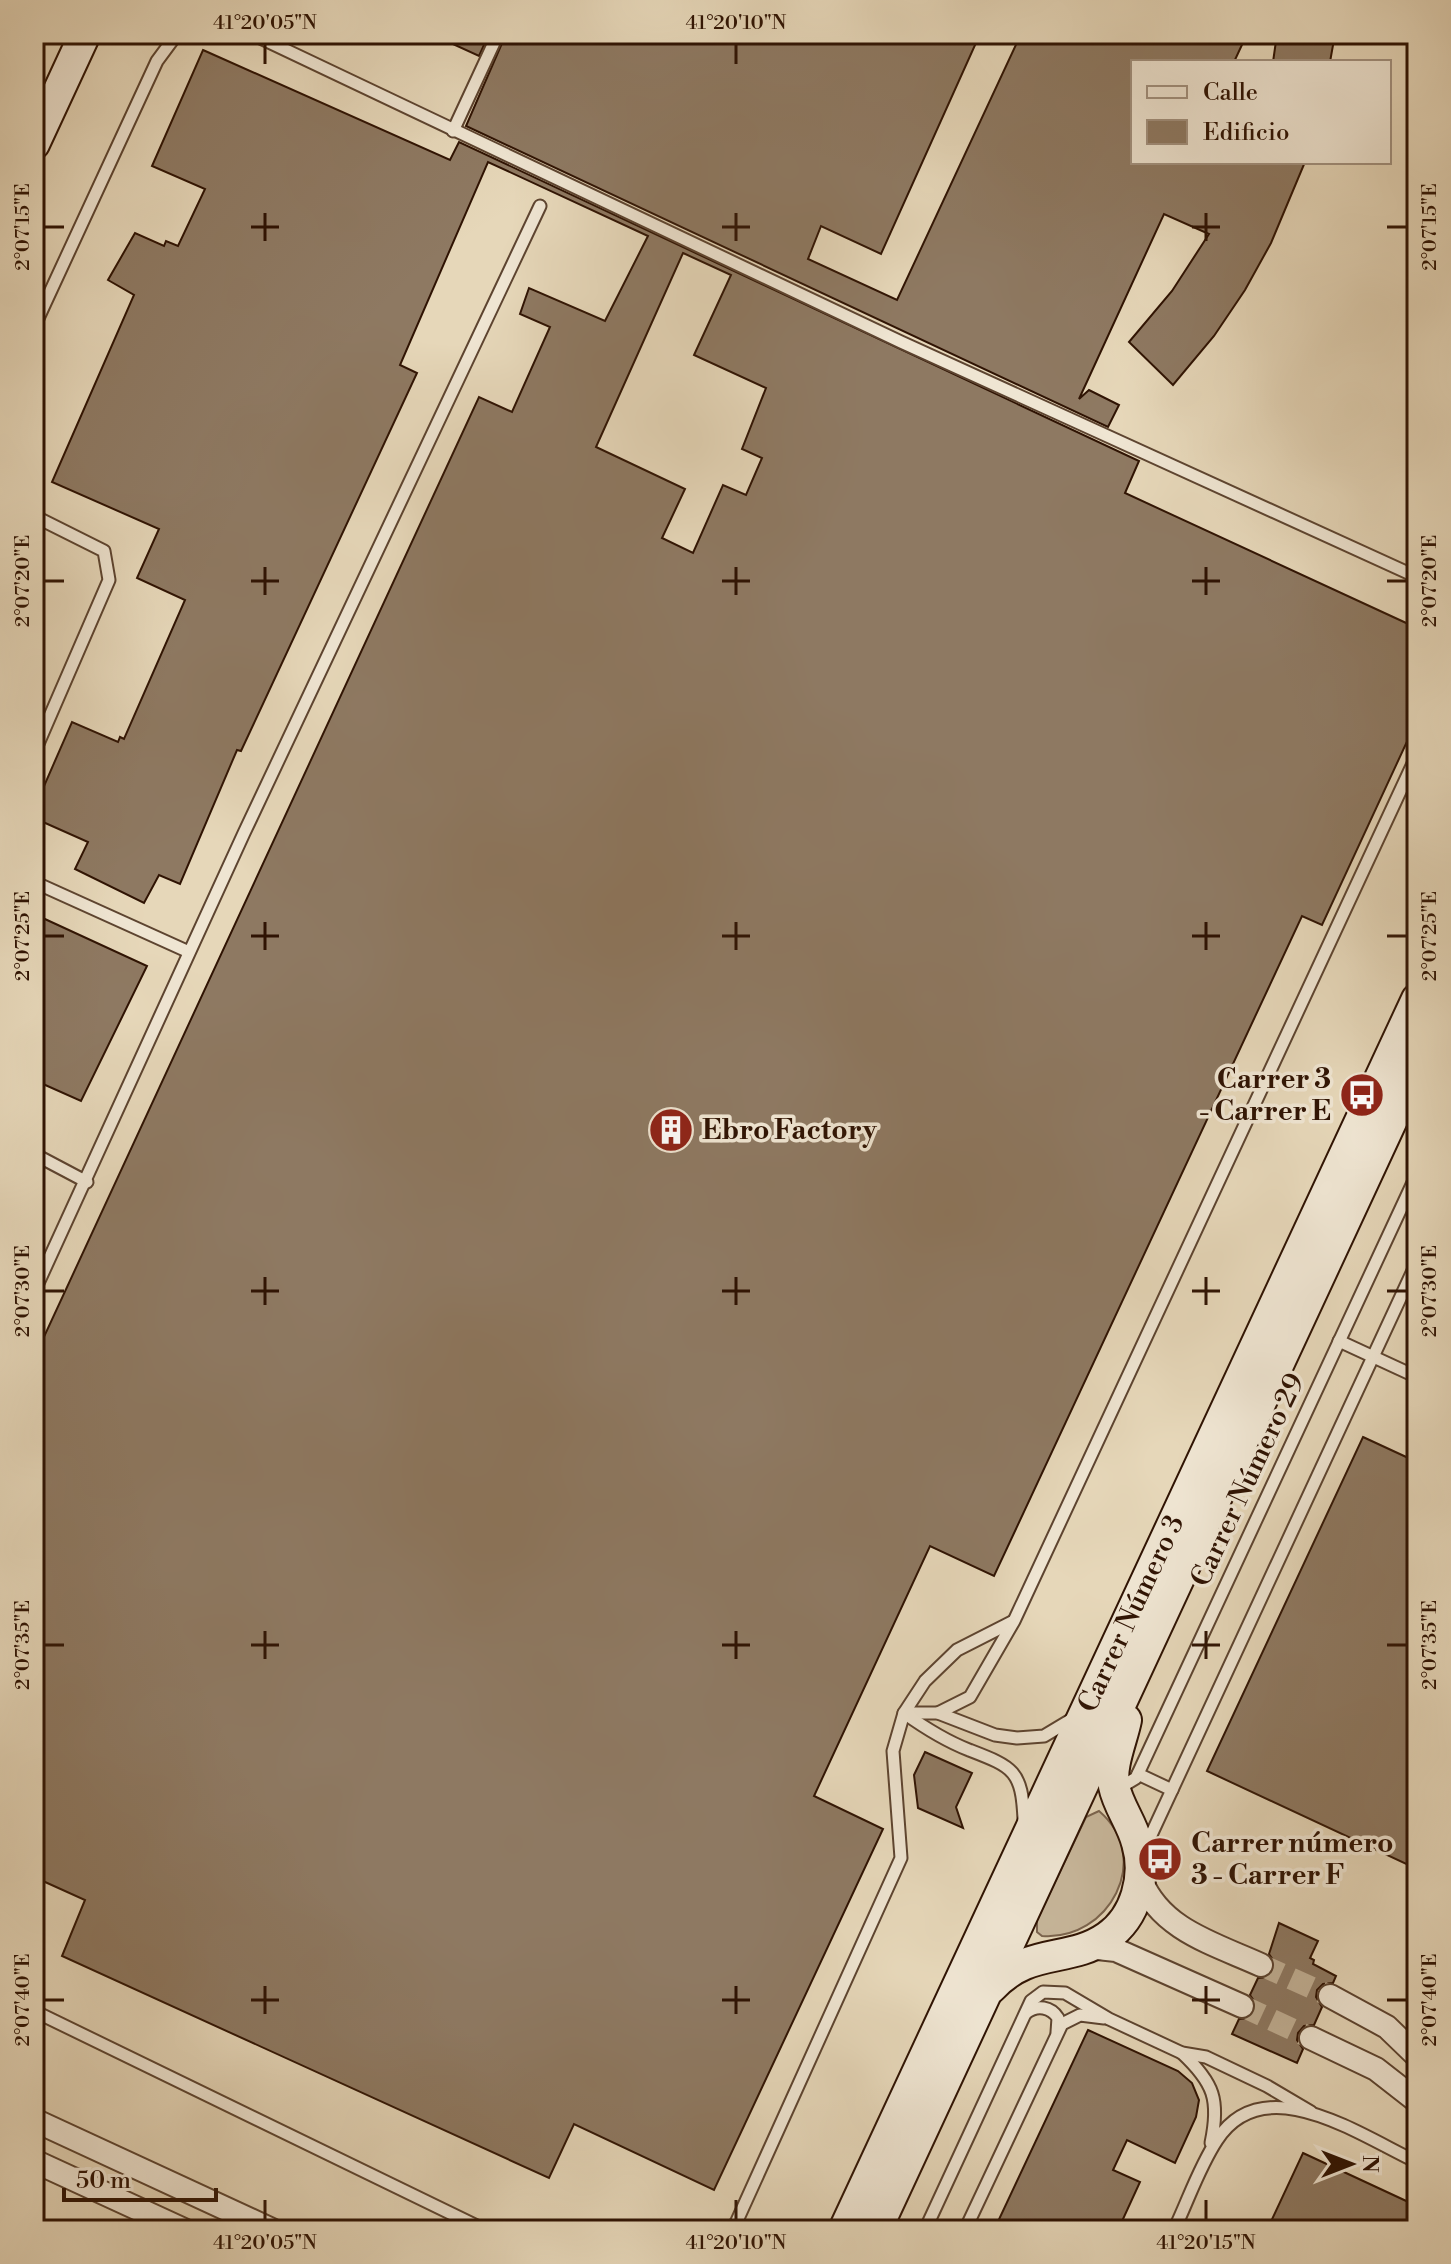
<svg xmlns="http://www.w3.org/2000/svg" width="1451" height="2264" font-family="'Libre Bodoni',serif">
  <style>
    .green { fill: #c7b69a; stroke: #7b644e; stroke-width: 2 }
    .building { fill: #8e7962; stroke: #2f1303; stroke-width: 2; fill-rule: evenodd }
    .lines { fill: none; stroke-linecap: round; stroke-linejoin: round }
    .street-tunnel { stroke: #c1b095; stroke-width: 22; stroke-dasharray: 22 11; stroke-linecap: butt }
    .lane-casing { stroke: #5d4430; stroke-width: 15 }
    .street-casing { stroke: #5d4430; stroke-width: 26 }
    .secondary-casing { stroke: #2f1303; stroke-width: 34 }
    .lane { stroke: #efe5d2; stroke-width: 11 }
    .street { stroke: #efe5d2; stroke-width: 22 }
    .secondary { stroke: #efe5d2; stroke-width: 30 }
    .ticks { fill: none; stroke: #2f1303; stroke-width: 3 }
    .labels { text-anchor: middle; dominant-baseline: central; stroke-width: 7; stroke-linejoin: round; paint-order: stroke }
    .poi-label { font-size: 28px; font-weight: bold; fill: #2f1303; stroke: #efe5d2; text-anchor: start }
    .street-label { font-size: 28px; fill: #2f1303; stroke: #efe5d2 }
    .neatline { fill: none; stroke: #2f1303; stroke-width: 3 }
    .ticks-label { font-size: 20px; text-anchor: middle; fill: #2f1303 }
  </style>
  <rect width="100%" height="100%" fill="#e6d7b9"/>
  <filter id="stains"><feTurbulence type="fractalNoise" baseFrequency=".0025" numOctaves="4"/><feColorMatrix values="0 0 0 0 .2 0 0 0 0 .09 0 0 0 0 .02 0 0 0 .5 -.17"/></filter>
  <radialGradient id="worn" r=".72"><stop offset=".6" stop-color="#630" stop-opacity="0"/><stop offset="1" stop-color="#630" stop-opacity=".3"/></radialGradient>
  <path class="green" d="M 1099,1811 C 1154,1858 1109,1941 1042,1936 L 1037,1932 L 1037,1920 L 1086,1817 Z"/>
  <g class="building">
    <path d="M 431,34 L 489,34 L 479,56 Z"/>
    <path d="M 506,34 L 980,34 L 881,254 L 821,226 L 808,259 L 897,300 L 1021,34 L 1247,34 L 1234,62 L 1133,62 L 1133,162 L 1305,162 L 1271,243 L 1245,290 L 1214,336 L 1173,385 L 1129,342 L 1172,291 L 1209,234 L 1164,214 L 1079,399 L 1089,390 L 1119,405 L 1108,427 L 466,126 Z"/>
    <path d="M 1277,34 L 1335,34 L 1330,62 L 1273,62 Z"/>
    <path d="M 203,50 L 450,160 L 459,142 L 1139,461 L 1125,493 L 1417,628 L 1417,720 L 1322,925 L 1302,916 L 994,1576 L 930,1546 L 814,1796 L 883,1829 L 714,2190 L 574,2124 L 549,2178 L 62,1956 L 85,1900 L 34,1877 L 34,1335 L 43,1339 L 479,397 L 512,412 L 550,327 L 520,314 L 529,288 L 605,321 L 648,236 L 488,162 L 400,365 L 417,373 L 241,751 L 237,750 L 180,884 L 159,875 L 144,903 L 75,869 L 88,842 L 34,818 L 34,809 L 72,722 L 118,742 L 120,737 L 124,739 L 185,600 L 137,578 L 159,529 L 52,482 L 134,295 L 108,280 L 135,233 L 164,246 L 166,241 L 178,246 L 205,189 L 152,166 ZM 683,253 L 731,275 L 694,355 L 766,388 L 742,449 L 762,458 L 746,495 L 723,485 L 693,553 L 662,538 L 685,489 L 596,447 Z"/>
    <path d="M 34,914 L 147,966 L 81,1101 L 34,1080 Z"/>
    <path d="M 1363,1437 L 1417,1462 L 1417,1869 L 1207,1771 Z"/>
    <path d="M 925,1752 L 972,1773 L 956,1807 L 963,1828 L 918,1808 L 914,1775 Z"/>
    <path d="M 1279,1923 L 1318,1941 L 1310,1958 L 1314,1960 L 1313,1964 L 1336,1976 L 1333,1983 L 1323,1984 L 1317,1990 L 1316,1997 L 1322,2007 L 1314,2025 L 1304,2026 L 1298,2033 L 1297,2040 L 1303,2049 L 1297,2063 L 1232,2034 L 1239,2019 L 1250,2018 L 1254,2012 L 1256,2004 L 1250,1995 L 1258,1978 L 1269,1977 L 1274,1970 L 1275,1963 L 1269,1954 Z"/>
    <path d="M 1088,2030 L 1178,2071 L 1192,2083 L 1199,2100 L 1196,2117 L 1175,2163 L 1127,2140 L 1113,2170 L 1140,2182 L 1118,2230 L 994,2230 Z"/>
    <path d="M 1303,2153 L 1417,2206 L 1417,2230 L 1267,2230 Z"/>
  </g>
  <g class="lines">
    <g class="street-tunnel">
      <path d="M 1261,1965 L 1330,1996"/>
      <path d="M 1242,2006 L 1311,2038"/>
    </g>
    <g class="lane-casing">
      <g id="lane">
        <path d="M 252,34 L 901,342 L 1417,577"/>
        <path d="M 453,131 L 498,34"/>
        <path d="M 34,327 L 157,61 L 177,34"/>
        <path d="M 34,516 L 104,551 L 109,580 L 34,753"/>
        <path d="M 34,882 L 189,952"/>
        <path d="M 34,1154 L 87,1182"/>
        <path d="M 34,1292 L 244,833 L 540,206"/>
        <path d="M 1339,1341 L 1417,1377"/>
        <path d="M 904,1713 C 925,1728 946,1741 969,1750 C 1013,1767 1022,1770 1024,1820"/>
        <path d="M 905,1713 L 938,1713 L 995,1735 L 1017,1738 L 1044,1736 L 1074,1718"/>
        <path d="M 938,1713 L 970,1697 L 1014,1621 L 1417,755"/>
        <path d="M 1138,1774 L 1172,1790"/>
        <path d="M 1118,1782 L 1126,1784 L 1136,1778 L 1417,1174"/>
        <path d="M 1145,1848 L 1417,1262"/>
        <path d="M 34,2011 L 485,2230"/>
        <path d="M 1026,2013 C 1037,2004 1051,2007 1058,2018 L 1057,2032"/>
        <path d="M 1182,2053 C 1214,2083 1220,2100 1211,2143"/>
        <path d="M 728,2230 L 736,2223 L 901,1858 L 893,1751 L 904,1713 L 925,1681 L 957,1650 L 1012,1622"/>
        <path d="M 925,2230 L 1031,2001 L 1043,1992 L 1065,1993 L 1109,2019 L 1182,2053 L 1206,2057 L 1267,2086 L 1311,2112"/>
        <path d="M 965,2230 L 1062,2024 L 1080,2015 L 1104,2018"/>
        <path d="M 1174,2230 C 1188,2201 1199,2167 1217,2140 C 1264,2067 1361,2136 1417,2162"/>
      </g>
    </g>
    <g class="street-casing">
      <g id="street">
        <path d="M 1141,1880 C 1161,1930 1215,1944 1261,1965"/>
        <path d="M 1088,1947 L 1116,1950 L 1242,2006"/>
        <path d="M 1330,1996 L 1387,2027 L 1417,2056"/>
        <path d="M 1311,2038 L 1376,2069 L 1417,2101"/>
        <path d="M 34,2120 L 272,2230"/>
        <path d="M 34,2161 L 184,2230"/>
      </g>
    </g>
    <g class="secondary-casing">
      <g id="secondary">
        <path d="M 34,144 L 85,34"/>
        <path d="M 991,1988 C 1030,1946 1068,1964 1107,1937 C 1136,1917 1147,1876 1137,1843 C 1132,1823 1118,1806 1114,1786 C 1110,1766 1122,1740 1126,1720"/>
        <path id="s1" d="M 844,2230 L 1417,999"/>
        <path d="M 876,2230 L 1417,1066"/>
      </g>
    </g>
    <use href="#lane" class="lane"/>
    <use href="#street" class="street"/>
    <use href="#secondary" class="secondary"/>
  </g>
  <path class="ticks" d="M 265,44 L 265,64M 736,44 L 736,64M 265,213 L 265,241M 736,213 L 736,241M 1206,213 L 1206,241M 44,227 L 64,227M 251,227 L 279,227M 722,227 L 750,227M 1192,227 L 1220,227M 1387,227 L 1407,227M 265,567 L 265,595M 736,567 L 736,595M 1206,567 L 1206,595M 44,581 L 64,581M 251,581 L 279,581M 722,581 L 750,581M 1192,581 L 1220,581M 1387,581 L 1407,581M 265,922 L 265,950M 736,922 L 736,950M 1206,922 L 1206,950M 44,936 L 64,936M 251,936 L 279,936M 722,936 L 750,936M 1192,936 L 1220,936M 1387,936 L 1407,936M 265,1277 L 265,1305M 736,1277 L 736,1305M 1206,1277 L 1206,1305M 44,1291 L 64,1291M 251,1291 L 279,1291M 722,1291 L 750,1291M 1192,1291 L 1220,1291M 1387,1291 L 1407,1291M 265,1631 L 265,1659M 736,1631 L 736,1659M 1206,1631 L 1206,1659M 44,1645 L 64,1645M 251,1645 L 279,1645M 722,1645 L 750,1645M 1192,1645 L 1220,1645M 1387,1645 L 1407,1645M 265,1986 L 265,2014M 736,1986 L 736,2014M 1206,1986 L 1206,2014M 44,2000 L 64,2000M 251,2000 L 279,2000M 722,2000 L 750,2000M 1192,2000 L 1220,2000M 1387,2000 L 1407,2000M 265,2200 L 265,2220M 736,2200 L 736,2220M 1206,2200 L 1206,2220"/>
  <defs>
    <g id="bus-disc" transform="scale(2.3)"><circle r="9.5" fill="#8f2418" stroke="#efe5d2"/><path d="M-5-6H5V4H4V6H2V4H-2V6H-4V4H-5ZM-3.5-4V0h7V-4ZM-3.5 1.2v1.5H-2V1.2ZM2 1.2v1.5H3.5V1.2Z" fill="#fff"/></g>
    <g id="building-disc" transform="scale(2.3)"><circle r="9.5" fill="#8f2418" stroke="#efe5d2"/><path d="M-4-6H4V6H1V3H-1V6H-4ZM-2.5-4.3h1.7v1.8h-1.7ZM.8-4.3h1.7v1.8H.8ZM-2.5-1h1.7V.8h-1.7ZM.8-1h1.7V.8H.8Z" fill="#fff"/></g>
  </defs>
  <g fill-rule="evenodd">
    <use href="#bus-disc" x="1362" y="1095"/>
    <use href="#building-disc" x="671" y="1130"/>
    <use href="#bus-disc" x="1160" y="1859"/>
  </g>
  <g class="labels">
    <g class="poi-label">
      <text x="1331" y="1079" text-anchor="end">Carrer 3<tspan x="1331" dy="32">- Carrer E</tspan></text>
      <text x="702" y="1130">Ebro Factory</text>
      <text x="1191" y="1843">Carrer número<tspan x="1191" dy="32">3 - Carrer F</tspan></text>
    </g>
    <g class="street-label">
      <text transform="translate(1248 1480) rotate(-65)">Carrer Número 29</text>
      <text stroke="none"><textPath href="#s1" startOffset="680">Carrer Número 3</textPath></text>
    </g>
  </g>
  <rect width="1451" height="2264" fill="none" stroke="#e6d7b9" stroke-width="88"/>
  <rect x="1131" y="60" width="260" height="104" fill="#efe5d2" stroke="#a2917f" stroke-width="2"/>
  <rect x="1147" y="86" width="40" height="12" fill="#efe5d2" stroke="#a2917f" stroke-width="2"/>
  <text x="1203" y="100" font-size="24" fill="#2f1303">Calle</text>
  <rect x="1147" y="120" width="40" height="24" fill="#8e7962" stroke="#a2917f" stroke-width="2"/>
  <text x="1203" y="140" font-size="24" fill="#2f1303">Edificio</text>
  <g transform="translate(1351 2164) rotate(90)" stroke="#efe5d2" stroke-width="6" paint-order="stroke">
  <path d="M0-6L14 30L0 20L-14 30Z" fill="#2f1303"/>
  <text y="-12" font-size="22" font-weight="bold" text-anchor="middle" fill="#2f1303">N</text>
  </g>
  <path d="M64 2188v12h152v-12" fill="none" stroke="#2f1303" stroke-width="4"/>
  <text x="76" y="2188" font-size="24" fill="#2f1303" stroke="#efe5d2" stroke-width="6" paint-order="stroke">50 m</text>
  <rect x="44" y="44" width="1363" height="2176" class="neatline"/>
  <g class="ticks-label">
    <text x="265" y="29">41°20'05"N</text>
    <text x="736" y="29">41°20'10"N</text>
    <text transform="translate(1429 227) rotate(-90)" y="7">2°07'15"E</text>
    <text transform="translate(22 227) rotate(-90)" y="7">2°07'15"E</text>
    <text transform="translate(1429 581) rotate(-90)" y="7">2°07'20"E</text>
    <text transform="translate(22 581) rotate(-90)" y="7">2°07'20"E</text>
    <text transform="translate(1429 936) rotate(-90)" y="7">2°07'25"E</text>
    <text transform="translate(22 936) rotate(-90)" y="7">2°07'25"E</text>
    <text transform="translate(1429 1291) rotate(-90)" y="7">2°07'30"E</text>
    <text transform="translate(22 1291) rotate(-90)" y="7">2°07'30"E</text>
    <text transform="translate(22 1645) rotate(-90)" y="7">2°07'35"E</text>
    <text transform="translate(1429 1645) rotate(-90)" y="7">2°07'35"E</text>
    <text transform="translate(22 2000) rotate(-90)" y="7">2°07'40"E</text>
    <text transform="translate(1429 2000) rotate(-90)" y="7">2°07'40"E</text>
    <text x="265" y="2249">41°20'05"N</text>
    <text x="736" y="2249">41°20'10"N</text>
    <text x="1206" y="2249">41°20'15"N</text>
  </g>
  <rect width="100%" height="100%" filter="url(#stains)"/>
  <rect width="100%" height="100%" fill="url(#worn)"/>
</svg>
